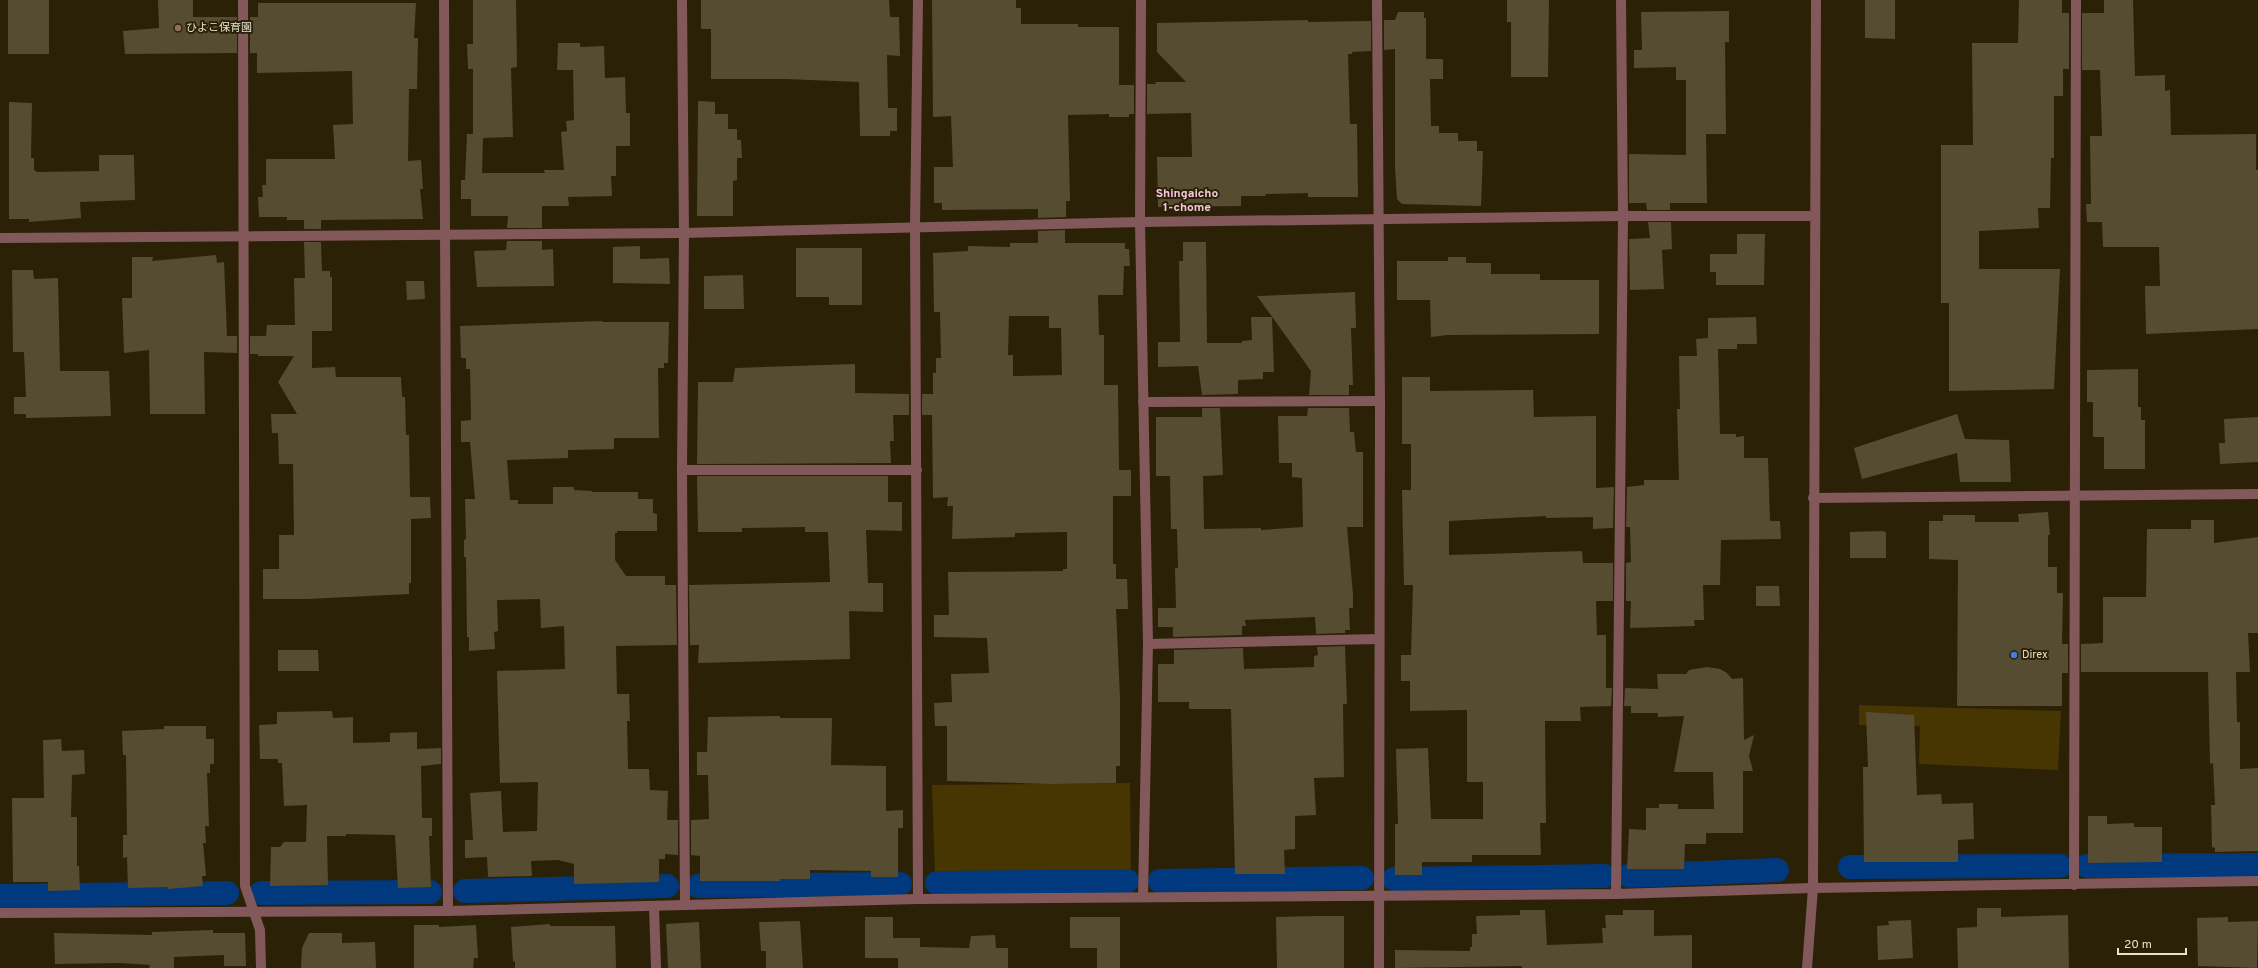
<svg xmlns="http://www.w3.org/2000/svg" width="2258" height="968" font-family="Overpass,'Noto Sans JP',sans-serif">
  <style>
    .green { fill: #473602 }
    .lines { fill: none; stroke-linecap: round; stroke-linejoin: round }
    .canal { stroke: #00397d; stroke-width: 24 }
    .building { fill: #564c31; fill-rule: evenodd }
    .minor { stroke: #82585b; stroke-width: 10 }
    .tertiary { stroke: #82585b; stroke-width: 10 }
    .education-dot { fill: #8d6e63; stroke: #2b2107; stroke-width: 1.5 }
    .shop-dot { fill: #3f7fe0; stroke: #2b2107; stroke-width: 1.5 }
    .labels { text-anchor: middle; dominant-baseline: central; stroke-width: 4; stroke-linejoin: round; paint-order: stroke }
    .poi-label { font-size: 11px; fill: #e7e1d2; stroke: #2b2107; text-anchor: start }
    .neighbourhood-label { font-size: 12px; font-weight: bold; fill: #f7c9e0; stroke: #2b2107 }
  </style>
  <rect width="100%" height="100%" fill="#2b2107"/>
  <g class="green">
    <path d="M 1859,705 L 2061,711 L 2058,770 L 1919,764 L 1920,726 L 1859,725 Z"/>
    <path d="M 1130,783 L 1131,877 L 935,877 L 932,785 Z"/>
  </g>
  <g class="lines">
    <g class="canal">
      <path d="M 2087,866 L 2258,865"/>
      <path d="M 1850,867 L 2060,866"/>
      <path d="M 1629,876 L 1777,870"/>
      <path d="M 1394,879 L 1604,876"/>
      <path d="M 1160,881 L 1362,878"/>
      <path d="M 937,883 L 1127,881"/>
      <path d="M 698,886 L 900,884"/>
      <path d="M 465,891 L 667,886"/>
      <path d="M 261,893 L 430,892"/>
      <path d="M 0,896 L 227,893"/>
    </g>
  </g>
  <g class="building">
    <rect x="8" y="0" width="41" height="54"/>
    <path d="M 158,0 L 193,0 L 193,17 L 237,17 L 237,53 L 125,54 L 123,31 L 159,28 Z"/>
    <path d="M 473,0 L 516,0 L 517,67 L 511,68 L 513,137 L 483,138 L 482,173 L 545,173 L 544,170 L 564,170 L 561,132 L 567,131 L 566,121 L 574,120 L 573,70 L 557,70 L 558,43 L 580,43 L 580,47 L 604,46 L 605,78 L 625,77 L 626,113 L 630,113 L 630,146 L 616,146 L 616,176 L 611,176 L 612,196 L 568,197 L 569,206 L 542,206 L 542,228 L 507,228 L 508,216 L 471,216 L 471,199 L 461,199 L 461,180 L 465,180 L 467,134 L 473,134 L 473,69 L 468,69 L 467,44 L 473,44 Z"/>
    <path d="M 701,0 L 889,0 L 890,17 L 899,17 L 900,56 L 887,55 L 888,108 L 897,108 L 897,131 L 890,131 L 890,136 L 860,136 L 859,82 L 785,79 L 711,79 L 711,29 L 701,29 Z"/>
    <path d="M 932,0 L 1016,0 L 1016,8 L 1021,8 L 1021,24 L 1078,24 L 1078,27 L 1119,27 L 1119,85 L 1134,85 L 1134,114 L 1129,114 L 1129,117 L 1109,117 L 1109,114 L 1068,115 L 1070,201 L 1066,201 L 1066,217 L 1038,218 L 1038,209 L 942,210 L 942,203 L 934,203 L 934,167 L 953,167 L 951,116 L 933,117 Z"/>
    <path d="M 1507,0 L 1549,0 L 1548,77 L 1511,77 L 1511,22 L 1507,22 Z"/>
    <path d="M 1865,0 L 1895,0 L 1895,39 L 1865,38 Z"/>
    <path d="M 2019,0 L 2062,0 L 2062,13 L 2069,13 L 2069,69 L 2063,69 L 2063,96 L 2054,96 L 2054,158 L 2051,158 L 2050,208 L 2038,208 L 2039,228 L 1979,231 L 1979,269 L 2060,269 L 2054,389 L 1949,391 L 1949,303 L 1941,303 L 1941,145 L 1973,145 L 1972,43 L 2018,43 Z"/>
    <path d="M 2104,0 L 2133,0 L 2135,76 L 2165,75 L 2165,91 L 2170,90 L 2171,135 L 2256,134 L 2256,170 L 2258,170 L 2258,329 L 2146,334 L 2145,286 L 2160,286 L 2159,247 L 2103,247 L 2102,222 L 2087,222 L 2086,204 L 2091,204 L 2090,136 L 2102,136 L 2100,70 L 2082,70 L 2082,13 L 2104,13 Z"/>
    <path d="M 258,3 L 416,3 L 414,38 L 418,38 L 417,89 L 409,89 L 408,161 L 421,160 L 423,189 L 420,189 L 423,219 L 321,220 L 321,229 L 304,229 L 304,220 L 287,220 L 287,217 L 259,217 L 258,197 L 263,197 L 262,185 L 266,185 L 266,159 L 335,159 L 333,125 L 353,124 L 352,71 L 257,73 L 257,53 L 250,53 L 250,17 L 258,17 Z"/>
    <path d="M 1729,11 L 1729,42 L 1725,42 L 1726,134 L 1706,134 L 1707,203 L 1670,203 L 1670,210 L 1647,210 L 1646,203 L 1629,203 L 1629,154 L 1686,155 L 1686,80 L 1676,80 L 1676,67 L 1634,68 L 1634,50 L 1642,50 L 1641,12 Z"/>
    <path d="M 1398,12 L 1424,12 L 1424,18 L 1426,18 L 1426,59 L 1443,59 L 1443,79 L 1430,79 L 1431,126 L 1439,126 L 1439,133 L 1458,133 L 1458,141 L 1477,141 L 1477,151 L 1483,151 L 1481,206 L 1402,204 L 1397,199 L 1395,167 L 1395,49 L 1384,50 L 1384,20 L 1395,20 Z"/>
    <path d="M 1308,20 L 1308,22 L 1371,21 L 1371,51 L 1352,52 L 1352,54 L 1348,54 L 1350,124 L 1357,124 L 1358,197 L 1308,197 L 1308,193 L 1265,194 L 1266,196 L 1241,196 L 1241,206 L 1158,207 L 1157,157 L 1192,157 L 1191,113 L 1147,114 L 1147,84 L 1156,84 L 1155,82 L 1186,82 L 1157,52 L 1157,23 Z"/>
    <path d="M 698,101 L 715,102 L 715,114 L 728,114 L 728,129 L 737,129 L 737,140 L 741,140 L 742,158 L 737,158 L 737,180 L 733,181 L 733,216 L 697,216 Z"/>
    <path d="M 9,102 L 32,103 L 31,158 L 34,158 L 34,170 L 37,172 L 99,171 L 99,155 L 134,155 L 135,200 L 80,202 L 81,218 L 29,222 L 29,219 L 9,219 Z"/>
    <path d="M 1648,222 L 1671,222 L 1672,249 L 1662,250 L 1664,289 L 1630,290 L 1629,239 L 1650,238 Z"/>
    <path d="M 1065,230 L 1065,243 L 1125,243 L 1125,249 L 1129,249 L 1130,266 L 1124,266 L 1123,295 L 1098,295 L 1099,335 L 1104,335 L 1104,385 L 1118,385 L 1119,470 L 1131,470 L 1131,496 L 1113,496 L 1113,564 L 1116,564 L 1116,579 L 1127,579 L 1128,609 L 1116,609 L 1120,697 L 1120,766 L 1116,766 L 1116,783 L 1051,784 L 947,781 L 947,726 L 935,726 L 934,703 L 952,702 L 951,674 L 989,673 L 987,638 L 934,637 L 934,615 L 949,615 L 948,572 L 1063,571 L 1063,569 L 1067,569 L 1067,532 L 1015,533 L 1015,537 L 952,539 L 953,506 L 947,506 L 948,497 L 933,498 L 932,415 L 922,415 L 922,394 L 933,394 L 933,373 L 936,373 L 936,358 L 941,358 L 940,312 L 934,312 L 933,253 L 968,251 L 968,246 L 1010,247 L 1010,243 L 1038,243 L 1038,231 ZM 1009,316 L 1049,316 L 1049,328 L 1061,328 L 1062,375 L 1013,376 L 1013,355 L 1008,355 Z"/>
    <path d="M 1737,234 L 1765,234 L 1764,285 L 1716,285 L 1716,272 L 1710,272 L 1710,254 L 1737,254 Z"/>
    <path d="M 507,241 L 542,241 L 542,250 L 553,249 L 554,286 L 477,287 L 474,251 L 506,250 Z"/>
    <path d="M 304,242 L 321,242 L 322,271 L 330,271 L 330,277 L 332,277 L 332,331 L 312,331 L 312,368 L 335,367 L 336,377 L 401,377 L 402,397 L 405,397 L 406,435 L 409,435 L 410,497 L 430,497 L 431,518 L 411,519 L 411,583 L 409,583 L 409,594 L 307,599 L 263,599 L 263,569 L 279,569 L 279,535 L 294,535 L 293,464 L 279,464 L 278,433 L 272,433 L 271,414 L 297,414 L 278,382 L 294,356 L 258,356 L 258,354 L 250,354 L 250,336 L 266,336 L 267,325 L 295,325 L 294,278 L 305,278 Z"/>
    <path d="M 1183,242 L 1206,242 L 1207,343 L 1242,343 L 1242,341 L 1252,340 L 1251,317 L 1272,317 L 1274,372 L 1263,372 L 1263,379 L 1238,380 L 1238,394 L 1202,395 L 1198,366 L 1158,367 L 1158,342 L 1180,342 L 1179,261 L 1183,261 Z"/>
    <path d="M 640,246 L 640,259 L 669,258 L 670,284 L 613,283 L 613,247 Z"/>
    <path d="M 796,248 L 862,248 L 862,305 L 829,305 L 829,297 L 796,297 Z"/>
    <path d="M 216,255 L 217,263 L 224,262 L 227,336 L 237,336 L 237,353 L 204,352 L 205,414 L 150,414 L 149,350 L 124,353 L 122,298 L 132,298 L 132,257 L 153,257 L 152,261 Z"/>
    <path d="M 1448,257 L 1466,257 L 1466,263 L 1491,263 L 1491,274 L 1540,274 L 1540,280 L 1599,280 L 1599,334 L 1448,335 L 1431,337 L 1430,300 L 1397,300 L 1397,261 L 1448,261 Z"/>
    <path d="M 12,270 L 33,270 L 34,279 L 58,278 L 60,371 L 109,371 L 111,416 L 26,418 L 26,414 L 14,414 L 14,397 L 26,397 L 24,352 L 13,352 Z"/>
    <path d="M 743,275 L 744,309 L 704,309 L 704,276 Z"/>
    <path d="M 406,281 L 424,281 L 425,299 L 407,300 Z"/>
    <path d="M 1355,292 L 1356,328 L 1351,328 L 1353,385 L 1349,385 L 1349,395 L 1309,395 L 1311,371 L 1257,296 Z"/>
    <path d="M 1756,317 L 1757,344 L 1737,344 L 1737,349 L 1718,349 L 1720,434 L 1736,434 L 1736,437 L 1744,436 L 1744,458 L 1768,458 L 1770,521 L 1780,521 L 1781,539 L 1721,540 L 1720,585 L 1703,585 L 1704,620 L 1694,620 L 1695,626 L 1630,628 L 1631,601 L 1626,601 L 1626,563 L 1631,562 L 1630,527 L 1626,527 L 1627,487 L 1644,485 L 1644,480 L 1679,480 L 1677,409 L 1680,409 L 1679,356 L 1697,356 L 1696,339 L 1708,338 L 1708,318 Z"/>
    <path d="M 602,321 L 602,322 L 669,322 L 668,363 L 664,363 L 664,368 L 658,368 L 659,438 L 614,438 L 614,449 L 568,450 L 568,458 L 507,460 L 510,500 L 518,500 L 518,504 L 553,504 L 553,487 L 574,487 L 574,490 L 592,491 L 592,492 L 638,492 L 638,499 L 653,499 L 653,513 L 657,514 L 657,531 L 617,531 L 617,533 L 615,533 L 615,560 L 626,576 L 665,576 L 665,585 L 676,585 L 677,645 L 616,646 L 617,694 L 629,694 L 630,721 L 627,721 L 628,769 L 649,769 L 650,790 L 668,791 L 667,820 L 678,820 L 678,855 L 665,854 L 665,859 L 659,859 L 659,882 L 574,884 L 574,864 L 558,860 L 531,861 L 532,876 L 488,877 L 487,857 L 465,858 L 465,840 L 473,840 L 470,793 L 501,791 L 503,832 L 537,831 L 538,782 L 500,783 L 497,671 L 565,669 L 564,626 L 541,628 L 540,599 L 497,600 L 498,631 L 494,632 L 495,649 L 469,651 L 469,637 L 467,637 L 466,557 L 464,557 L 464,540 L 466,539 L 465,499 L 475,499 L 470,442 L 461,442 L 461,421 L 471,420 L 470,369 L 466,369 L 466,358 L 461,358 L 460,326 Z"/>
    <path d="M 855,364 L 855,393 L 909,394 L 909,415 L 893,415 L 894,441 L 890,441 L 891,463 L 697,464 L 698,382 L 733,382 L 735,368 Z"/>
    <path d="M 2138,369 L 2138,407 L 2141,407 L 2141,420 L 2145,420 L 2145,469 L 2104,469 L 2104,437 L 2093,437 L 2093,402 L 2087,402 L 2087,370 Z"/>
    <path d="M 1402,377 L 1430,377 L 1430,391 L 1533,390 L 1534,417 L 1596,416 L 1596,488 L 1614,487 L 1613,528 L 1593,529 L 1593,517 L 1546,518 L 1546,516 L 1449,521 L 1449,555 L 1582,551 L 1583,563 L 1613,563 L 1613,601 L 1596,601 L 1597,635 L 1606,635 L 1606,688 L 1612,688 L 1611,706 L 1580,707 L 1581,721 L 1545,721 L 1546,823 L 1540,823 L 1541,855 L 1472,855 L 1472,862 L 1422,862 L 1422,875 L 1395,875 L 1395,824 L 1398,824 L 1396,749 L 1428,748 L 1431,819 L 1483,819 L 1483,782 L 1467,782 L 1467,710 L 1410,711 L 1410,681 L 1401,681 L 1401,655 L 1411,655 L 1413,585 L 1404,585 L 1402,490 L 1411,490 L 1411,444 L 1402,444 Z"/>
    <path d="M 1202,408 L 1220,408 L 1223,475 L 1203,476 L 1204,529 L 1261,528 L 1261,530 L 1303,527 L 1302,478 L 1292,477 L 1292,463 L 1279,463 L 1278,416 L 1307,416 L 1308,408 L 1349,408 L 1350,432 L 1354,432 L 1356,452 L 1363,452 L 1363,527 L 1347,527 L 1353,595 L 1353,608 L 1349,608 L 1350,630 L 1345,630 L 1345,633 L 1316,634 L 1315,617 L 1245,620 L 1246,626 L 1242,626 L 1242,635 L 1173,637 L 1173,627 L 1158,627 L 1158,608 L 1176,608 L 1175,568 L 1178,568 L 1177,529 L 1171,529 L 1170,476 L 1156,476 L 1156,417 L 1202,417 Z"/>
    <path d="M 1957,414 L 1965,439 L 2009,440 L 2011,482 L 1960,482 L 1957,453 L 1862,479 L 1854,448 Z"/>
    <path d="M 2258,417 L 2258,462 L 2220,464 L 2219,443 L 2225,443 L 2224,419 Z"/>
    <path d="M 697,476 L 888,476 L 888,502 L 902,502 L 902,531 L 866,530 L 868,583 L 883,583 L 883,612 L 849,611 L 850,659 L 698,663 L 699,645 L 690,645 L 689,585 L 830,582 L 828,532 L 805,532 L 805,527 L 742,528 L 742,532 L 698,532 Z"/>
    <path d="M 2048,512 L 2050,535 L 2048,535 L 2048,567 L 2057,567 L 2057,593 L 2063,593 L 2062,644 L 2068,644 L 2068,673 L 2062,673 L 2062,706 L 1957,706 L 1958,560 L 1929,559 L 1929,521 L 1943,521 L 1943,515 L 1975,515 L 1975,522 L 2019,522 L 2018,514 Z"/>
    <path d="M 2191,520 L 2214,520 L 2214,543 L 2258,537 L 2258,633 L 2248,633 L 2250,672 L 2236,672 L 2237,722 L 2240,722 L 2240,769 L 2258,768 L 2258,851 L 2215,852 L 2215,848 L 2212,847 L 2211,805 L 2215,805 L 2213,763 L 2210,764 L 2208,672 L 2081,672 L 2081,644 L 2103,643 L 2103,597 L 2146,597 L 2147,529 L 2191,529 Z"/>
    <path d="M 1882,531 L 1886,532 L 1886,558 L 1850,558 L 1850,532 Z"/>
    <path d="M 1756,586 L 1779,586 L 1780,606 L 1756,606 Z"/>
    <path d="M 1345,646 L 1347,704 L 1343,704 L 1344,777 L 1314,778 L 1316,815 L 1295,816 L 1295,849 L 1284,850 L 1285,874 L 1235,874 L 1231,709 L 1189,709 L 1189,702 L 1158,702 L 1158,664 L 1174,664 L 1174,650 L 1243,648 L 1244,669 L 1314,667 L 1314,656 L 1318,655 L 1317,647 Z"/>
    <path d="M 278,650 L 318,650 L 319,671 L 278,671 Z"/>
    <path d="M 1707,667 L 1720,669 L 1727,673 L 1732,679 L 1743,678 L 1744,740 L 1754,735 L 1749,756 L 1753,771 L 1743,771 L 1743,833 L 1706,833 L 1706,844 L 1685,844 L 1684,869 L 1627,869 L 1629,829 L 1646,830 L 1646,808 L 1659,808 L 1659,804 L 1678,804 L 1678,809 L 1714,809 L 1713,772 L 1674,772 L 1684,716 L 1658,717 L 1658,713 L 1631,713 L 1631,706 L 1624,706 L 1625,688 L 1658,689 L 1657,674 L 1686,674 L 1689,670 Z"/>
    <path d="M 332,711 L 333,718 L 353,717 L 353,743 L 390,742 L 390,733 L 417,732 L 417,749 L 441,748 L 441,764 L 421,766 L 422,818 L 432,818 L 432,836 L 429,836 L 431,887 L 398,888 L 395,835 L 346,834 L 346,836 L 327,836 L 328,885 L 270,886 L 271,847 L 280,847 L 284,842 L 306,842 L 307,805 L 284,806 L 282,763 L 278,763 L 278,759 L 260,759 L 259,725 L 277,724 L 277,712 Z"/>
    <path d="M 1866,712 L 1914,715 L 1917,795 L 1941,794 L 1942,804 L 1973,803 L 1974,839 L 1958,840 L 1958,862 L 1864,862 L 1863,767 L 1868,767 Z"/>
    <path d="M 780,716 L 780,718 L 832,718 L 831,765 L 886,766 L 886,811 L 903,810 L 903,828 L 898,828 L 898,877 L 871,877 L 871,871 L 810,870 L 810,879 L 780,879 L 780,881 L 700,881 L 700,856 L 691,855 L 691,820 L 709,819 L 708,775 L 697,775 L 697,752 L 707,752 L 708,717 Z"/>
    <path d="M 164,726 L 206,726 L 206,739 L 214,739 L 214,764 L 210,764 L 210,773 L 207,773 L 209,826 L 205,826 L 206,843 L 203,843 L 206,876 L 202,876 L 203,886 L 168,889 L 168,887 L 128,888 L 127,857 L 123,858 L 123,835 L 127,835 L 126,755 L 123,755 L 122,731 L 164,729 Z"/>
    <path d="M 61,739 L 62,751 L 84,750 L 85,774 L 72,775 L 71,817 L 77,817 L 77,866 L 79,866 L 80,890 L 48,891 L 48,882 L 13,882 L 12,798 L 44,798 L 43,740 Z"/>
    <path d="M 2088,816 L 2107,816 L 2107,824 L 2134,823 L 2134,827 L 2162,827 L 2162,862 L 2088,863 Z"/>
    <path d="M 1977,908 L 2001,908 L 2001,917 L 2068,915 L 2069,968 L 1958,968 L 1957,928 L 1977,927 Z"/>
    <path d="M 1520,910 L 1545,910 L 1547,945 L 1603,943 L 1602,928 L 1606,928 L 1605,915 L 1623,915 L 1623,910 L 1654,910 L 1654,936 L 1692,935 L 1692,968 L 1522,968 L 1522,966 L 1395,968 L 1395,950 L 1470,951 L 1470,947 L 1472,947 L 1472,934 L 1477,934 L 1476,916 L 1520,915 Z"/>
    <path d="M 1315,916 L 1344,916 L 1344,968 L 1277,968 L 1276,917 Z"/>
    <path d="M 865,917 L 893,917 L 893,938 L 920,938 L 920,947 L 969,948 L 971,936 L 995,935 L 996,948 L 1008,948 L 1008,968 L 898,968 L 898,958 L 865,958 Z"/>
    <path d="M 1070,917 L 1120,917 L 1120,968 L 1097,968 L 1097,948 L 1070,948 Z"/>
    <path d="M 2228,917 L 2228,922 L 2258,921 L 2257,968 L 2198,966 L 2197,918 Z"/>
    <path d="M 1911,920 L 1913,958 L 1878,960 L 1877,926 L 1889,925 L 1888,921 Z"/>
    <path d="M 800,921 L 803,968 L 766,968 L 766,951 L 761,951 L 759,922 Z"/>
    <path d="M 699,922 L 701,968 L 668,968 L 666,924 Z"/>
    <path d="M 550,924 L 550,926 L 615,926 L 616,968 L 515,968 L 515,961 L 513,962 L 511,927 Z"/>
    <path d="M 414,925 L 439,925 L 439,927 L 476,925 L 478,958 L 474,958 L 473,968 L 414,968 Z"/>
    <path d="M 213,930 L 213,933 L 245,933 L 246,966 L 224,966 L 224,955 L 174,957 L 174,968 L 149,968 L 150,965 L 121,963 L 55,964 L 54,933 L 152,935 L 152,932 Z"/>
    <path d="M 309,933 L 342,933 L 342,943 L 375,942 L 376,968 L 301,968 L 302,948 Z"/>
  </g>
  <g class="lines">
    <g class="minor">
      <path d="M 444,0 L 448,911"/>
      <path d="M 682,0 L 684,233 L 682,470 L 685,905"/>
      <path d="M 918,0 L 915,226 L 918,899"/>
      <path d="M 1141,0 L 1140,222 L 1148,644 L 1143,897"/>
      <path d="M 0,238 L 684,233 L 1140,222 L 1623,216 L 1815,216"/>
      <path d="M 1143,402 L 1380,401"/>
      <path d="M 682,470 L 917,470"/>
      <path d="M 1813,498 L 2258,494"/>
      <path d="M 1148,644 L 1379,639"/>
      <path d="M 2074,885 L 2076,0"/>
      <path d="M 1616,894 L 1623,216 L 1621,0"/>
      <path d="M 654,906 L 656,968"/>
    </g>
    <g class="tertiary">
      <path d="M 243,0 L 245,886 L 260,930 L 261,968"/>
      <path d="M 1377,0 L 1380,401 L 1379,968"/>
      <path d="M 0,913 L 448,911 L 918,899 L 1616,894 L 1813,888 L 2258,881"/>
      <path d="M 1807,968 L 1813,888 L 1816,0"/>
    </g>
  </g>
  <circle class="education-dot" cx="178" cy="28" r="4"/>
  <circle class="shop-dot" cx="2014" cy="655" r="4"/>
  <g class="labels">
    <g class="poi-label">
      <text x="186" y="28">ひよこ保育園</text>
      <text x="2022" y="655">Direx</text>
    </g>
    <g class="neighbourhood-label">
      <text x="1187" y="194">Shingaicho<tspan x="1187" dy="14">1-chome</tspan></text>
    </g>
  </g>
  <path d="M2118 948v6h68v-6" fill="none" stroke="#e7e1d2" stroke-width="2"/>
  <text x="2124" y="948" font-size="12" fill="#e7e1d2" stroke="#2b2107" stroke-width="3" paint-order="stroke">20 m</text>
</svg>
